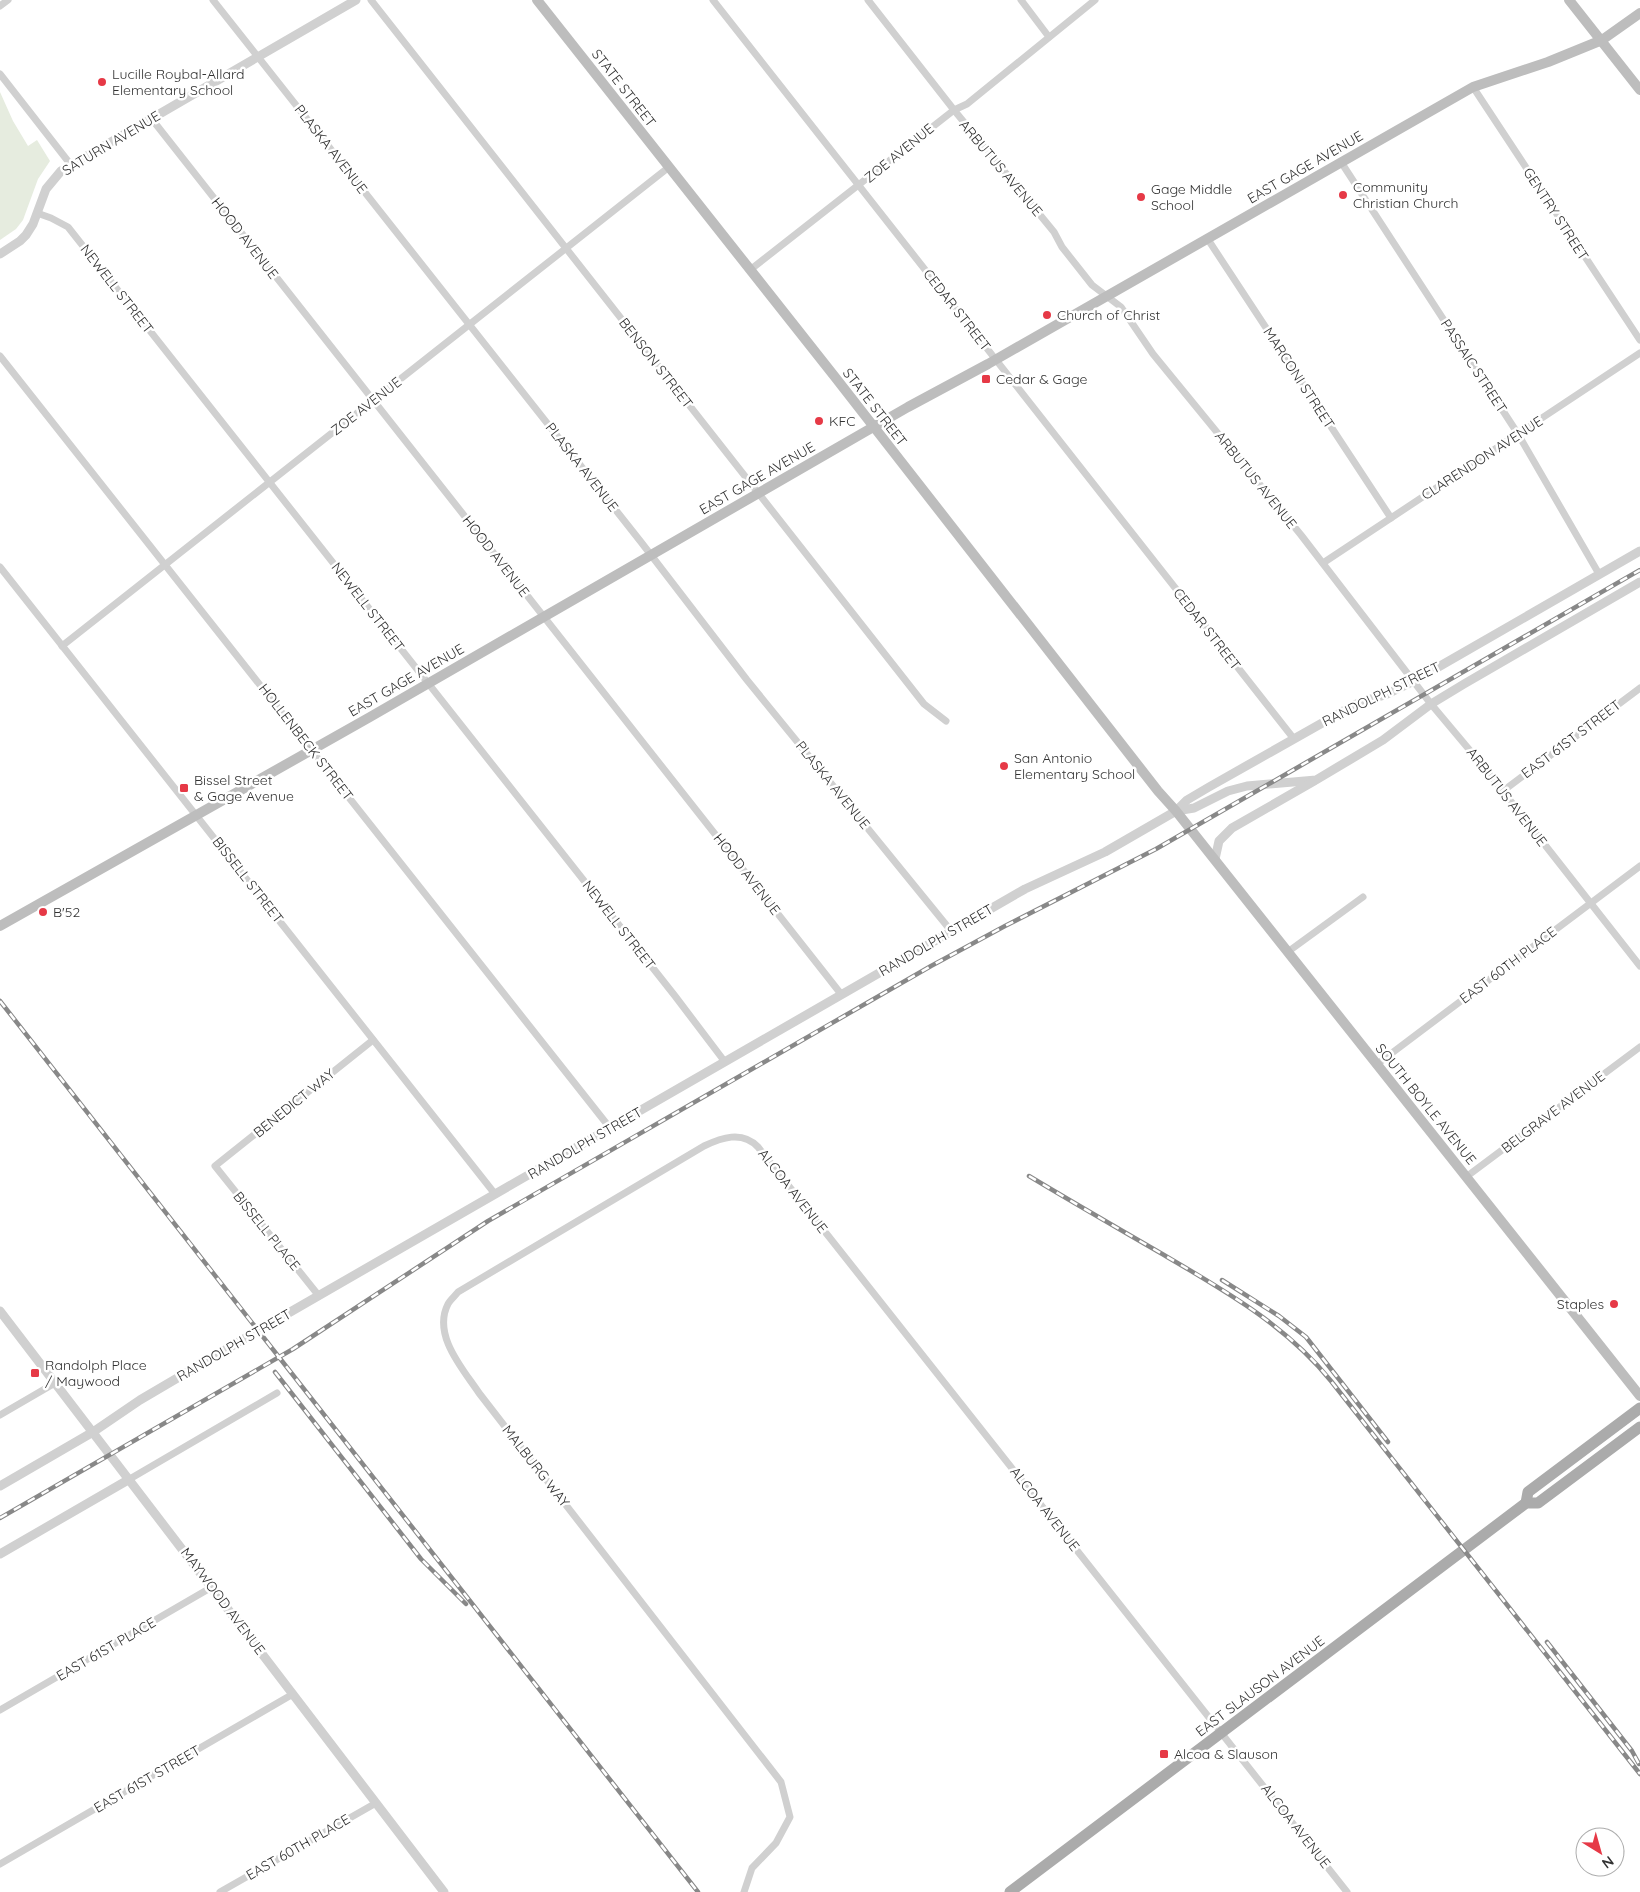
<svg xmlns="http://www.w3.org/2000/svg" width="1640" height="1892" font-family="Quicksand,sans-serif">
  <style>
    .green { fill: #e6ecdf }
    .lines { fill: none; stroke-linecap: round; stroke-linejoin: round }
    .minor { stroke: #d0d0d0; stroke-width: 7 }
    .tertiary { stroke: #d0d0d0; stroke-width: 9 }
    .secondary { stroke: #bdbdbd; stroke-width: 10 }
    .primary { stroke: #ababab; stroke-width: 11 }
    .rail-casing { stroke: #888; stroke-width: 4.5 }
    .rail { stroke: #fff; stroke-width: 2.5; stroke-dasharray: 8; stroke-linecap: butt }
    .poi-dot { fill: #e63946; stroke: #fff; stroke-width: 2 }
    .labels { text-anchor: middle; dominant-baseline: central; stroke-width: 5; stroke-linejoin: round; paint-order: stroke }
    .poi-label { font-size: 14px; fill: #333; stroke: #fff; text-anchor: start }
    .street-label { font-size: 14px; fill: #333; stroke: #fff }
  </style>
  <rect width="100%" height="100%" fill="#fff"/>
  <path class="green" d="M 0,92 L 13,121 L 28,146 L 37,140 L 50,161 L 38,179 L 23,220 L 16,229 L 0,240 Z"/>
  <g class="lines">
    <g class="minor">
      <path d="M 213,0 L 641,542 L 747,680 L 952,932"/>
      <path d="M 371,0 L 924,704 L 946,721"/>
      <path d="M 713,0 L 1294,739"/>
      <path d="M 868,0 L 954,110 L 1054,232 L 1062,247 L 1092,285 L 1121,307 L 1153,354 L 1301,535 L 1431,704 L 1483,766 L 1640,966"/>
      <path d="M 1021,0 L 1049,37"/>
      <path d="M 0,6 L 8,0"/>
      <path d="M 0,74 L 71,165"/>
      <path d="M 1473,87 L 1640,340"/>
      <path d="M 151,118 L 841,994"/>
      <path d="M 1341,162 L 1518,434 L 1599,574"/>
      <path d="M 37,213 L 51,218 L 68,227 L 675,996 L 725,1062"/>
      <path d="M 1207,238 L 1391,518"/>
      <path d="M 750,270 L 954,110 L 967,104 L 1095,0"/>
      <path d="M 0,356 L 610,1128"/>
      <path d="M 1323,563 L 1640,353"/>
      <path d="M 0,567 L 495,1194"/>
      <path d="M 62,646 L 669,167"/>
      <path d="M 1503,791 L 1640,688"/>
      <path d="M 1289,951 L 1363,897"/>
      <path d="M 1376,1065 L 1640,866"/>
      <path d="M 1466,1177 L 1640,1047"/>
      <path d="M 319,1296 L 215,1166 L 373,1040"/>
      <path d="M 0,1415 L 55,1383"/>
      <path d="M 128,1480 L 277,1393"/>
      <path d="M 0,1710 L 212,1587"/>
      <path d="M 0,1864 L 293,1694"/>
      <path d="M 220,1892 L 376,1803"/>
      <path d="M 744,1892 L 752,1868 L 776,1843 L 790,1817 L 781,1782 L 479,1393 C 463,1369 432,1335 448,1304 C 450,1300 455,1296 458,1292 L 704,1146 C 721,1138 742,1130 758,1147 L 1347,1892"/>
    </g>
    <g class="tertiary">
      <path d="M 0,254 L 20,241 L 26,235 L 33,224 L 46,189 L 61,171 L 356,0"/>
      <path d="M 1176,811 L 1194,808 L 1228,791 L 1247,786 L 1316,780 L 1383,740 L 1431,704 L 1464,684 L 1640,582"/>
      <path d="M 1215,859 L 1219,841 L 1232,828 L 1314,781"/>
      <path d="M 0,1311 L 444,1892"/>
      <path d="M 0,1486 L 93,1432 L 140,1400 L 259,1330 L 1025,889 L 1105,852 L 1176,811 L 1187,800 L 1209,787 L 1354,705 L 1363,701 L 1385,695 L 1414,681 L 1640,551"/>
      <path d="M 0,1554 L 128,1480"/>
    </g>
    <g class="secondary">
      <path d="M 537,0 L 835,377 L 1158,791 L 1176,811 C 1331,1006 1485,1201 1640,1396"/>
      <path d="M 1569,0 L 1640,90"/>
      <path d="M 0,926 L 370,717 L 908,407 L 988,364 L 1473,87 L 1548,62 L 1602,40 L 1640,13"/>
    </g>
    <g class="primary">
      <path d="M 1526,1503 L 1528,1492 L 1640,1408"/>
      <path d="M 1010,1892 L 1526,1503 L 1538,1503 L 1640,1427"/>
    </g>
    <g class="rail-casing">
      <g id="rail">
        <path d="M 0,1001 L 698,1892"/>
        <path d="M 1029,1176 C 1074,1203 1119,1229 1164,1255 C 1225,1291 1286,1325 1331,1381 L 1640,1774"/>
        <path d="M 1222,1280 L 1279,1316 L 1306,1337 L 1388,1442"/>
        <path d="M 275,1372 L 421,1559 L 466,1604"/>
        <path d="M 0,1518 L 293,1349 L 488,1221 L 931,966 L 1005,926 L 1156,849 L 1640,570"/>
        <path d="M 1547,1642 L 1632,1751 L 1639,1764"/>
      </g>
    </g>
    <use href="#rail" class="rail"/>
  </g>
  <g class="poi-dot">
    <circle cx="102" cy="82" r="5"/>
    <circle cx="1343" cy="195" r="5"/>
    <circle cx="1141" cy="197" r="5"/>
    <circle cx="1047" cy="315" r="5"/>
    <rect x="981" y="374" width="10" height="10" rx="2.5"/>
    <circle cx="819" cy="421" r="5"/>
    <circle cx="1004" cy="766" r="5"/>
    <rect x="179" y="783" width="10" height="10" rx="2.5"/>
    <circle cx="43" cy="912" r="5"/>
    <circle cx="1614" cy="1304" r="5"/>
    <rect x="30" y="1368" width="10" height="10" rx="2.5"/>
    <rect x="1159" y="1749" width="10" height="10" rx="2.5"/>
  </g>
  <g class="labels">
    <g class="poi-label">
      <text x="112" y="74">Lucille Roybal-Allard<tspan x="112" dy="16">Elementary School</tspan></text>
      <text x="1353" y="187">Community<tspan x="1353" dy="16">Christian Church</tspan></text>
      <text x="1151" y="189">Gage Middle<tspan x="1151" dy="16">School</tspan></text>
      <text x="1057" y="315">Church of Christ</text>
      <text x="996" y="379">Cedar &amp; Gage</text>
      <text x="829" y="421">KFC</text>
      <text x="1014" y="758">San Antonio<tspan x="1014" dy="16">Elementary School</tspan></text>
      <text x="194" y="780">Bissel Street<tspan x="194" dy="16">&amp; Gage Avenue</tspan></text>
      <text x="53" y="912">B'52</text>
      <text x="1604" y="1304" text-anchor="end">Staples</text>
      <text x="45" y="1365">Randolph Place<tspan x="45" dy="16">/ Maywood</tspan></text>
      <text x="1174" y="1754">Alcoa &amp; Slauson</text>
    </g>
    <g class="street-label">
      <text transform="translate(624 88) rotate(52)">STATE STREET</text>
      <text transform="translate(111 143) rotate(-31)">SATURN AVENUE</text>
      <text transform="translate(331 149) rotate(52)">PLASKA AVENUE</text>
      <text transform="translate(899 153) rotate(-39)">ZOE AVENUE</text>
      <text transform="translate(1305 167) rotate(-30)">EAST GAGE AVENUE</text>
      <text transform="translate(1001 168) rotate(50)">ARBUTUS AVENUE</text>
      <text transform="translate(1556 214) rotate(57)">GENTRY STREET</text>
      <text transform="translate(245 238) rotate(52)">HOOD AVENUE</text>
      <text transform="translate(117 289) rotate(52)">NEWELL STREET</text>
      <text transform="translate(957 310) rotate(52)">CEDAR STREET</text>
      <text transform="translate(656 363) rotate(52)">BENSON STREET</text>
      <text transform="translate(1474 366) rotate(57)">PASSAIC STREET</text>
      <text transform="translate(1299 378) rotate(57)">MARCONI STREET</text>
      <text transform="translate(366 406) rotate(-38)">ZOE AVENUE</text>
      <text transform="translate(875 407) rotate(52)">STATE STREET</text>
      <text transform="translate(1482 458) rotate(-33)">CLARENDON AVENUE</text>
      <text transform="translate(582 467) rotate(52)">PLASKA AVENUE</text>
      <text transform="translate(757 478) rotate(-30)">EAST GAGE AVENUE</text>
      <text transform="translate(1256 480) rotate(51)">ARBUTUS AVENUE</text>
      <text transform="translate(496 556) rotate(52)">HOOD AVENUE</text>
      <text transform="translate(368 607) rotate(52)">NEWELL STREET</text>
      <text transform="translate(1207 629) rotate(52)">CEDAR STREET</text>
      <text transform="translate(406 680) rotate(-30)">EAST GAGE AVENUE</text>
      <text transform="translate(1381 694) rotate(-26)">RANDOLPH STREET</text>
      <text transform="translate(1571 739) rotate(-37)">EAST 61ST STREET</text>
      <text transform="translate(306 742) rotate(52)">HOLLENBECK STREET</text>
      <text transform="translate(833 785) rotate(51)">PLASKA AVENUE</text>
      <text transform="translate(1507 797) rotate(52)">ARBUTUS AVENUE</text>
      <text transform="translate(747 874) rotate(52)">HOOD AVENUE</text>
      <text transform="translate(248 880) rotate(52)">BISSELL STREET</text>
      <text transform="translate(619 925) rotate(52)">NEWELL STREET</text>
      <text transform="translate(936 940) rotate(-30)">RANDOLPH STREET</text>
      <text transform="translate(1508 965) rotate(-37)">EAST 60TH PLACE</text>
      <text transform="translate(294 1103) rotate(-39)">BENEDICT WAY</text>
      <text transform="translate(1426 1104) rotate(51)">SOUTH BOYLE AVENUE</text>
      <text transform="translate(1553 1112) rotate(-37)">BELGRAVE AVENUE</text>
      <text transform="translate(585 1143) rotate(-30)">RANDOLPH STREET</text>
      <text transform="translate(793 1191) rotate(52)">ALCOA AVENUE</text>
      <text transform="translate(267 1231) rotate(51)">BISSELL PLACE</text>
      <text transform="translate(234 1345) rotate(-30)">RANDOLPH STREET</text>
      <text transform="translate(536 1466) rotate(52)">MALBURG WAY</text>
      <text transform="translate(1045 1509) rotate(52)">ALCOA AVENUE</text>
      <text transform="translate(223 1601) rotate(53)">MAYWOOD AVENUE</text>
      <text transform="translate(106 1649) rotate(-30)">EAST 61ST PLACE</text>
      <text transform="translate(1260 1686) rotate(-37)">EAST SLAUSON AVENUE</text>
      <text transform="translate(147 1779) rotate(-30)">EAST 61ST STREET</text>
      <text transform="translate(1296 1826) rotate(52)">ALCOA AVENUE</text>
      <text transform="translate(298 1847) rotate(-30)">EAST 60TH PLACE</text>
    </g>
  </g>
  <g transform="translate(1600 1852) rotate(143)"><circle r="24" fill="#ffffff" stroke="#adadad"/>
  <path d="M0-4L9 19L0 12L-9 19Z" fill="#e63946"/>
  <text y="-8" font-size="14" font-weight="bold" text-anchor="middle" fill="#333333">N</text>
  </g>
</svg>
